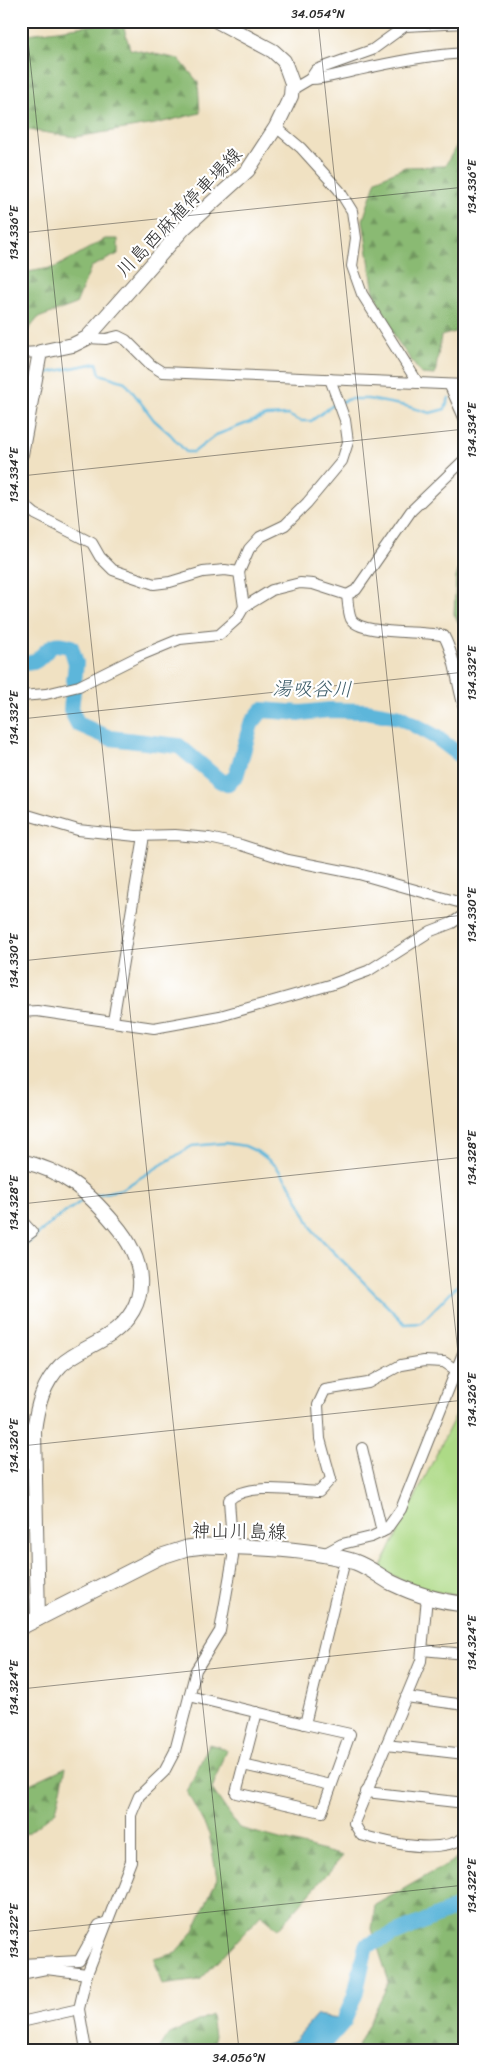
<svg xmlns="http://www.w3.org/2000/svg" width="486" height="2071" font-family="Sriracha,'Klee One',sans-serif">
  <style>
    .green { fill: #adda86; stroke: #6c8258 }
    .forest { fill: url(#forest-firs); stroke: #5a724f }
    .water { fill: #5db6da; stroke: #447082 }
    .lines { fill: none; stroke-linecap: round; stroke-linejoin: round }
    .stream { stroke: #5db6da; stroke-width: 2.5 }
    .river { stroke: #5db6da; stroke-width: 16 }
    .street-casing { stroke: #706b60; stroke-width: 12 }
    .secondary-casing { stroke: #706b60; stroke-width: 16 }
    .primary-casing { stroke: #706b60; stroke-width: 17 }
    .street { stroke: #fff; stroke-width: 10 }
    .secondary { stroke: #fff; stroke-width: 14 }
    .primary { stroke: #fff; stroke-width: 15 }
    .ticks { fill: none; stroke: #2b2b2b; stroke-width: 1; stroke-opacity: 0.45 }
    .labels { text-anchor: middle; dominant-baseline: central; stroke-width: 4.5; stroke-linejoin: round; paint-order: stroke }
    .street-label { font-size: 19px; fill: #2b2b2b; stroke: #fff }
    .water-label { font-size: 20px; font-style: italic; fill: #3c5c68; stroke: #fff }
    .neatline { fill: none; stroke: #2b2b2b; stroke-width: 2 }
    .ticks-label { font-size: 12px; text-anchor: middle; fill: #2b2b2b }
  </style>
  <defs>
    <pattern id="forest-firs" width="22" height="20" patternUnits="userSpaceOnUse" patternTransform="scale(1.25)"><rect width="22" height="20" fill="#8aba73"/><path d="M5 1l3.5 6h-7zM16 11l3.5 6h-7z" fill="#71975f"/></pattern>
  </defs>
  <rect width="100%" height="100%" fill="#fff"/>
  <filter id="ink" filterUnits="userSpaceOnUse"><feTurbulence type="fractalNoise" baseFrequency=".02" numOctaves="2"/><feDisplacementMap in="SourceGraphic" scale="10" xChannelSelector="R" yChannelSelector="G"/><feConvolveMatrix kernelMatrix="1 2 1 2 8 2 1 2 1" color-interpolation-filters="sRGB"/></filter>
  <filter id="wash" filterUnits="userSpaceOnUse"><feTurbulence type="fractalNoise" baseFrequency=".0096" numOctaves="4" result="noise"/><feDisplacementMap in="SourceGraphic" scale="20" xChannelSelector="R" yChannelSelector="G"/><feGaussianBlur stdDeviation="1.12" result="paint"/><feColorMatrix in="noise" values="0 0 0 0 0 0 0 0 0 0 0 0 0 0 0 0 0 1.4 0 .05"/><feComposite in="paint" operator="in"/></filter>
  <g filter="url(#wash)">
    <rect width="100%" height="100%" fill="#f0e1c2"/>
    <path class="green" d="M 464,1398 L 465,1399 L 465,1596 C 433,1594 408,1583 380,1569 Z"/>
    <g class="forest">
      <path d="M 122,21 L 130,49 L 179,59 L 198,82 L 200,113 L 155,124 L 76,137 L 21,129 L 21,35 Z"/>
      <path d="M 465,131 L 465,329 L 441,336 L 435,375 L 421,374 L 396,339 L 374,293 L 363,220 L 376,180 L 405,167 L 445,166 Z"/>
      <path d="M 105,239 L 118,239 L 118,254 L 91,267 L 76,304 L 38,318 L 21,339 L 21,267 L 28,272 L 56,267 Z"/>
      <path d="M 465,548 L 465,635 L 454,614 L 456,578 Z"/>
      <path d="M 209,1744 L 226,1749 L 212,1789 L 239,1828 L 343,1856 L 278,1929 L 261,1915 L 200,1980 L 162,1985 L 154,1959 L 176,1953 L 194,1931 L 217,1878 L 209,1833 L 187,1792 Z"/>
      <path d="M 66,1767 L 56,1811 L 28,1833 L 21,1835 L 21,1788 Z"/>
      <path d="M 465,1854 L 465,2050 L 356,2050 L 389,1982 L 372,1929 L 375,1905 Z"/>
      <path d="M 211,2015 L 216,2050 L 158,2050 L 168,2035 Z"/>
    </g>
    <path class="water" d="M 317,2015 L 338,2018 L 345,2017 L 346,2023 L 327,2050 L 269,2050 L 294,2041 Z"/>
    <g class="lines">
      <g class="stream">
        <path d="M 21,371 L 31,373"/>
        <path d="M 41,374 L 97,363 L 100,374 L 125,382 L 154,420 L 170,434 L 186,452 L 194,452 L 216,435 L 266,416 L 288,415 L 300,421 L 311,421 L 336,403"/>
        <path d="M 457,393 L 465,393"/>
        <path d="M 341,402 L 349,399 L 368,399 L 406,406 L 430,413 L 445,409 L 449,398"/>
        <path d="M 96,1195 L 122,1189 L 192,1146 L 225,1143 L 245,1146 L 258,1152 L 275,1165 L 292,1188 L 314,1232 L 405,1324 L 421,1323 L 465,1277"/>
        <path d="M 21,1249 L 53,1221 L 83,1200"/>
      </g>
      <g class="river">
        <path d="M 21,663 C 26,663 33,663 37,660 C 50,649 51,640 71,647 L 76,663 L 71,710 L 78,724 L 110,738 L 179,746 L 219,780 L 227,784 L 236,776 L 251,724 L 262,710 L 301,713 L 329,710 L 366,711 L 400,717 L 436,737 L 465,759"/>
        <path d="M 319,2050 L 344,2021 L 355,1995 L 366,1946 L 465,1904"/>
      </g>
    </g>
  </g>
  <g filter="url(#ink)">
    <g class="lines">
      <g class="street-casing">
        <g id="street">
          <path d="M 310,79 C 327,79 342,73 358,70 C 394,62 428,55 465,53"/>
          <path d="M 293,89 L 310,79 L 316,70 L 372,50 L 405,26 L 465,23"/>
          <path d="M 276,127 L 301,148 L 339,190 L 352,211 L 356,238 L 352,266 L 362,294 L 418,383"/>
          <path d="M 87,338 L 106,339 L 118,336 L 126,340 L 151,365 L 162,372 L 465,385"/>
          <path d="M 21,353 L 40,352"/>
          <path d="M 450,386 L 465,420"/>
          <path d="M 21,502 L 35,514 L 92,543 L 100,557 L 113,570 L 154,584 L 170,582 L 203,572 L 225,570 L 239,572 L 244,607"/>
          <path d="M 239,572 L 249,549 L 260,537 L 285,525 L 307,503 L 342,461 L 348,442 L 345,420 L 330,379"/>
          <path d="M 347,595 C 348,602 348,612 351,619 C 360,636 427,630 444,636 C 456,659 457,686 465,711"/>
          <path d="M 347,595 L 356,590 L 411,511 L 465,459"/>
          <path d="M 21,696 L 46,694 L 79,686 L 139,656 L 180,639 L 219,635 L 237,619 L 244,607 L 272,590 L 300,583 L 313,584 L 347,595"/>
          <path d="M 21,813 L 78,830 L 136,836 L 175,835 L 209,838 L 241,845 L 288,860 L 359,874 L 465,904"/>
          <path d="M 21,1012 L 37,1011 L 154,1028 L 220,1016 L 330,985 L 368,971 L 431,931 L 452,923 L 465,914"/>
          <path d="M 113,1021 L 144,836"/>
          <path d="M 21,1220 L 32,1232 L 21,1240"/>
          <path d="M 362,1448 L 382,1532"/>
          <path d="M 322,1555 L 342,1544 L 371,1537 L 386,1530 L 401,1509 L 465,1348"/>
          <path d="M 427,1597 L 421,1661 L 354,1823 L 361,1835 C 389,1843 440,1855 465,1837"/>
          <path d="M 422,1650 L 465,1654"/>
          <path d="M 189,1696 L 305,1724 L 345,1560"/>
          <path d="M 406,1697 L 465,1705"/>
          <path d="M 257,1712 L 236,1793 L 322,1812 L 350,1734 L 305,1724"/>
          <path d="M 386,1745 L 465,1754"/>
          <path d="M 243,1765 L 331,1785"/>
          <path d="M 366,1792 L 465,1803"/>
          <path d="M 21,1964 L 79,1961 L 99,1925 L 107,1922"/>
          <path d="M 21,1974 L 46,1969 L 87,1974"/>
          <path d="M 21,2022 L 79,2009"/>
          <path d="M 86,2050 L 79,2009 L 87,1974 L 131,1861 L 131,1815 L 139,1796 L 164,1772 L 175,1751 L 196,1670 L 220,1631 L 233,1557 L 229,1500 C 248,1482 294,1491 319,1492 L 331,1479 L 320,1439 L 318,1405 L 325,1390 L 368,1383 L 401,1365 L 424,1361 L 444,1362 L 456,1370"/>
        </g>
      </g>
      <g class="secondary-casing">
        <g id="secondary">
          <path d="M 21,454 L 40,352 L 73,345 L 87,338 L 184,228 L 248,170 L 276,127 L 291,96 L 292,83 L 284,61 L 273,51 L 217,21"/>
          <path d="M 21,1161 C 64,1171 86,1190 114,1223 C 145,1259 154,1303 110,1335 C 94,1346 75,1352 61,1365 C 43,1383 37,1406 34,1431 L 38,1619"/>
        </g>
      </g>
      <g class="primary-casing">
        <path id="primary" d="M 21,1627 L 159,1557 L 187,1548 L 204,1546 C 251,1547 310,1548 355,1562 C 369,1567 379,1576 392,1583 C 415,1594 439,1602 465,1604"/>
      </g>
      <use href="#street" class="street"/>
      <use href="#secondary" class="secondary"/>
      <use href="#primary" class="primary"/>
    </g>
  </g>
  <path class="ticks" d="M 26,21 L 239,2050M 318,21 L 465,1420M 21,233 L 465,187M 21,476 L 465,429M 21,719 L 465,672M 21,961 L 465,915M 21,1204 L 465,1157M 21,1446 L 465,1400M 21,1689 L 465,1642M 21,1932 L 465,1885"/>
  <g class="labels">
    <g class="street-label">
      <text transform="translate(179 212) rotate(-46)">川島西麻植停車場線</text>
      <text transform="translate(239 1531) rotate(1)">神山川島線</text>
    </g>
    <g class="water-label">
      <text transform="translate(312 689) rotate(1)">湯吸谷川</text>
    </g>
  </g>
  <rect width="486" height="2071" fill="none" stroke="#fff" stroke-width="55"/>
  <rect x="28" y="28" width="430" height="2016" class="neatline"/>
  <g class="ticks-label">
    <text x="318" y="18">34.054°N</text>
    <text transform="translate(472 187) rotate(-90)" y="4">134.336°E</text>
    <text transform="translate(14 233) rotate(-90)" y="4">134.336°E</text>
    <text transform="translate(472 430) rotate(-90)" y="4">134.334°E</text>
    <text transform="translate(14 475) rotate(-90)" y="4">134.334°E</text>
    <text transform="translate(472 673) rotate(-90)" y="4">134.332°E</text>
    <text transform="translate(14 718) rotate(-90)" y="4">134.332°E</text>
    <text transform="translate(472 915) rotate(-90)" y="4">134.330°E</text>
    <text transform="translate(14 961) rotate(-90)" y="4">134.330°E</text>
    <text transform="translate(472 1158) rotate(-90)" y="4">134.328°E</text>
    <text transform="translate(14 1203) rotate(-90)" y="4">134.328°E</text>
    <text transform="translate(472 1400) rotate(-90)" y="4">134.326°E</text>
    <text transform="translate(14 1446) rotate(-90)" y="4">134.326°E</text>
    <text transform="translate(472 1643) rotate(-90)" y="4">134.324°E</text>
    <text transform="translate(14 1688) rotate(-90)" y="4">134.324°E</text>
    <text transform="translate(472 1886) rotate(-90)" y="4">134.322°E</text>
    <text transform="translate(14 1931) rotate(-90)" y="4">134.322°E</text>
    <text x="239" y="2062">34.056°N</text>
  </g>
</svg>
